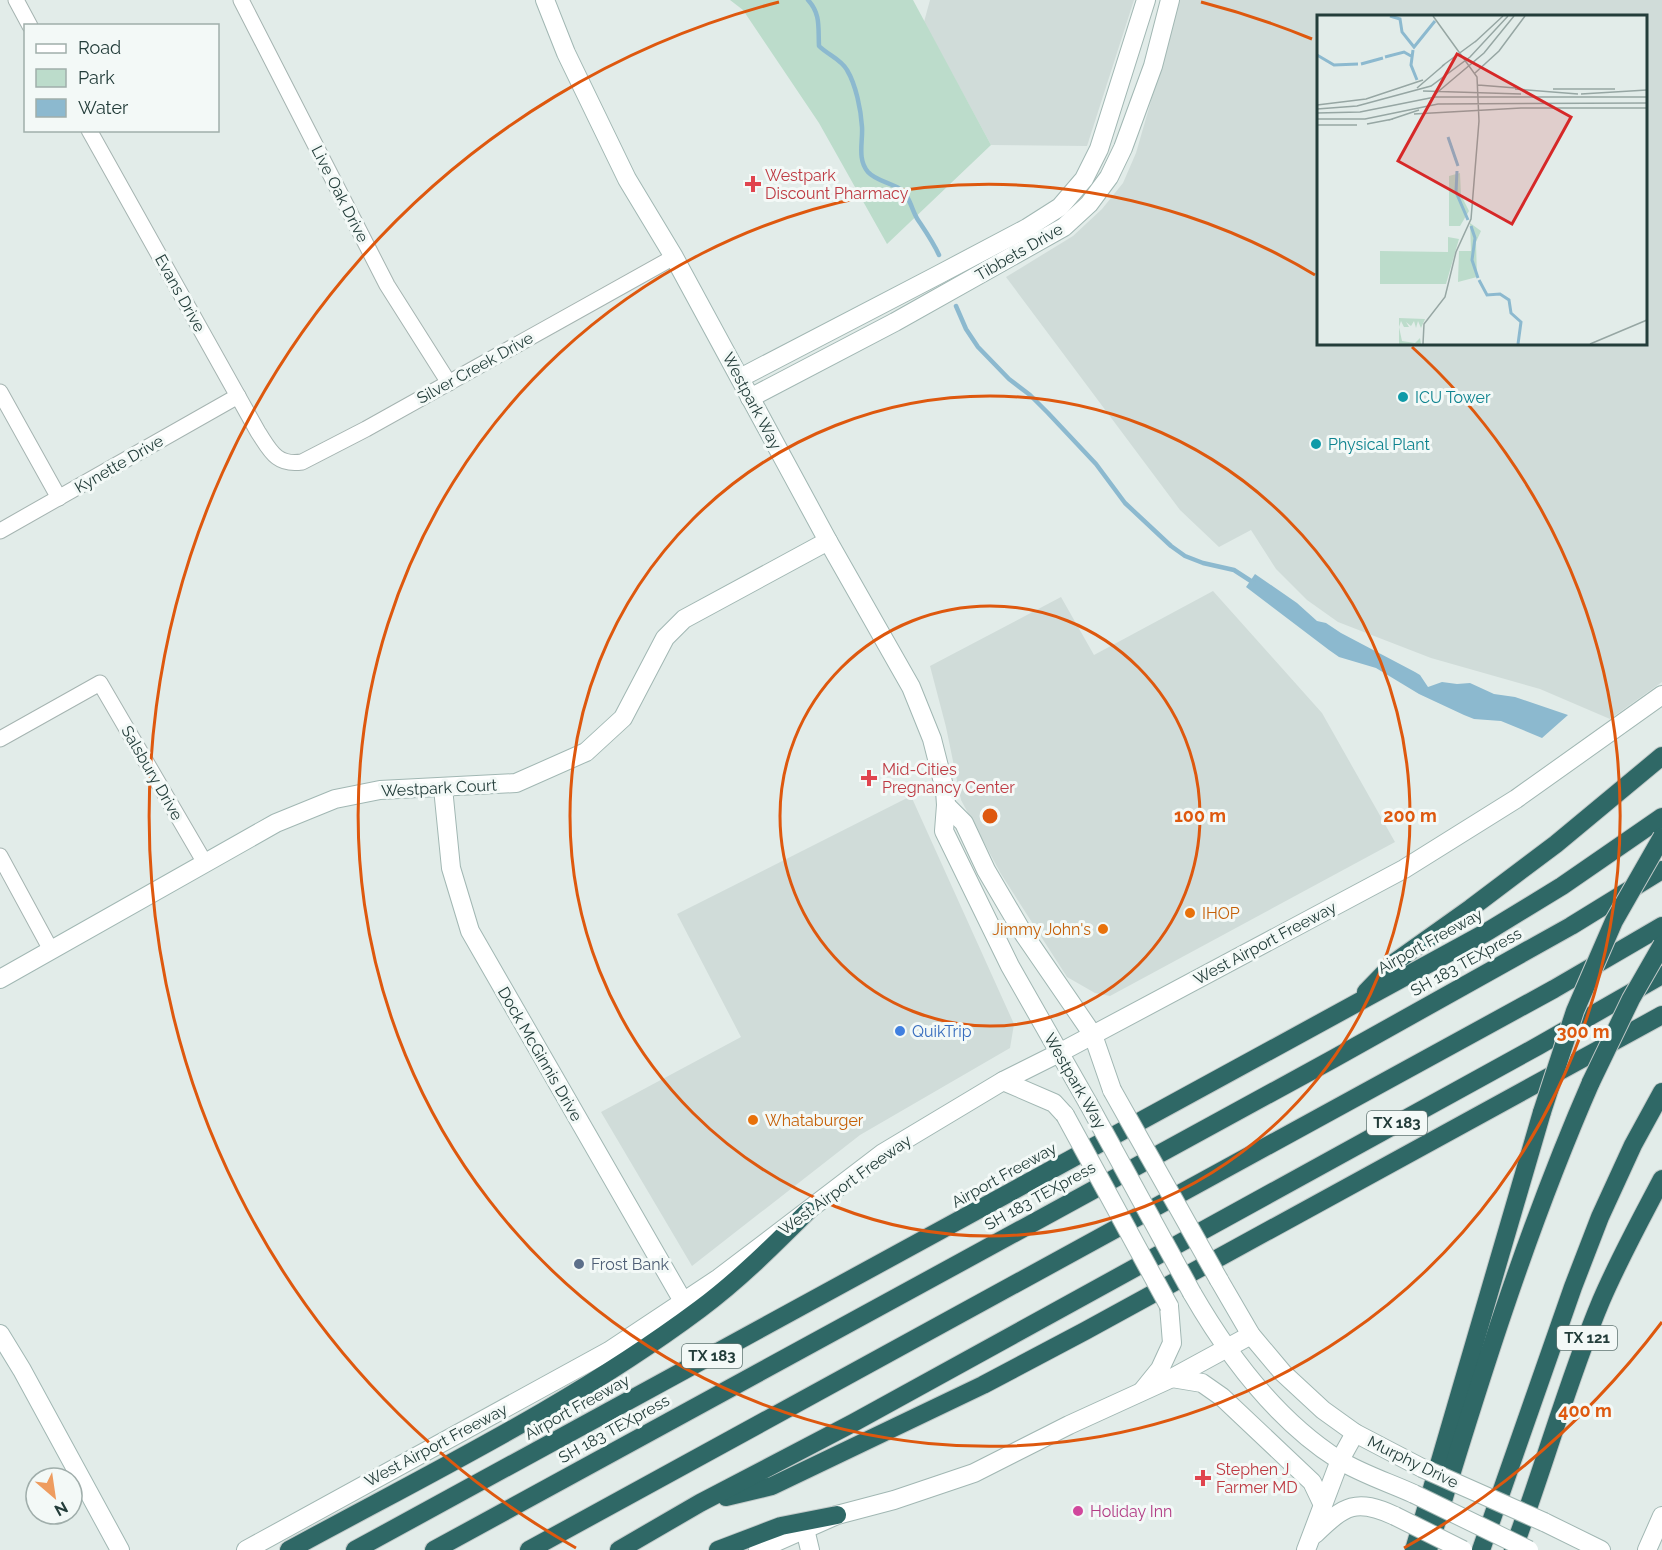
<svg xmlns="http://www.w3.org/2000/svg" width="1662" height="1550" font-family="Raleway,sans-serif">
  <style>
    .built { fill: #d0dcd9; fill-rule: evenodd }
    .green { fill: #bcdccb }
    .water { fill: #8cb9cf }
    .lines { fill: none; stroke-linecap: round; stroke-linejoin: round }
    .stream { stroke: #8cb9cf; stroke-width: 4.5 }
    .street-casing { stroke: #a5b4b1; stroke-width: 17 }
    .secondary-casing { stroke: #a1b7b3; stroke-width: 20 }
    .highway-casing { stroke: #c1c9c8; stroke-width: 20 }
    .street { stroke: #fff; stroke-width: 15 }
    .secondary { stroke: #fff; stroke-width: 18 }
    .highway { stroke: #2f6866; stroke-width: 18 }
    .secondary-bridge-casing { stroke: #a1b7b3; stroke-width: 20; stroke-linecap: butt }
    .highway-bridge-casing { stroke: #c1c9c8; stroke-width: 20; stroke-linecap: butt }
    .secondary-bridge { stroke: #fff; stroke-width: 18 }
    .highway-bridge { stroke: #2f6866; stroke-width: 18 }
    .ring { fill: none; stroke: #de580e; stroke-width: 3 }
    .health-dot { fill: #e0444e; stroke: #f3f9f7; stroke-width: 2 }
    .culture-dot { fill: #0f9aa8; stroke: #f3f9f7; stroke-width: 2 }
    .food-dot { fill: #e8710a; stroke: #f3f9f7; stroke-width: 2 }
    .shop-dot { fill: #3f7fe0; stroke: #f3f9f7; stroke-width: 2 }
    .service-dot { fill: #5c6f8a; stroke: #f3f9f7; stroke-width: 2 }
    .hotel-dot { fill: #d1479c; stroke: #f3f9f7; stroke-width: 2 }
    .labels { text-anchor: middle; dominant-baseline: central; stroke-width: 6; stroke-linejoin: round; paint-order: stroke }
    .shield { fill: #f3f9f7; stroke: #617573; stroke-width: 1.5 }
    .shield-label { font-size: 15px; font-weight: bold; fill: #233d3a }
    .health-label { font-size: 16px; fill: #be3a42; stroke: #f3f9f7; text-anchor: start }
    .street-label { font-size: 16px; fill: #233d3a; stroke: #f3f9f7 }
    .culture-label { font-size: 16px; fill: #0d838f; stroke: #f3f9f7; text-anchor: start }
    .food-label { font-size: 16px; fill: #c56008; stroke: #f3f9f7; text-anchor: start }
    .shop-label { font-size: 16px; fill: #366cbe; stroke: #f3f9f7; text-anchor: start }
    .service-label { font-size: 16px; fill: #4e5e75; stroke: #f3f9f7; text-anchor: start }
    .hotel-label { font-size: 16px; fill: #b23c85; stroke: #f3f9f7; text-anchor: start }
    .inset-river { fill: none; stroke: #8cb9cf; stroke-width: 3 }
    .inset-road { fill: none; stroke: #96a6a3; stroke-width: 1.5 }
    .view { fill: #d62828; fill-opacity: 0.15; stroke: #d62828; stroke-width: 3 }
    .inset-edge { fill: none; stroke: #233d3a; stroke-width: 3 }
    .centre { fill: #de580e; stroke: #f3f9f7; stroke-width: 3 }
    .ring-label { font-size: 18px; text-anchor: middle; font-weight: bold; fill: #de580e; stroke: #f3f9f7; stroke-width: 6; stroke-linejoin: round; paint-order: stroke }
  </style>
  <rect width="100%" height="100%" fill="#e2ece9"/>
  <g class="built">
    <path d="M 930,0 L 1134,0 L 1087,146 L 991,145 L 924,22 Z"/>
    <path d="M 1180,0 L 1662,0 L 1662,682 L 1610,719 L 1540,689 L 1431,658 L 1338,622 L 1307,600 L 1276,569 L 1251,530 L 1219,547 L 1180,510 L 1006,277 L 1073,236 L 1102,209 L 1123,183 L 1136,153 ZM 1318,16 L 1646,16 L 1646,344 L 1318,344 Z"/>
    <path d="M 1213,591 L 1322,713 L 1395,842 L 1110,996 L 1095,993 L 1067,977 L 1001,874 L 961,800 L 946,727 L 930,666 L 1061,597 L 1094,655 Z"/>
    <path d="M 911,796 L 1014,1024 L 1010,1048 L 860,1135 L 692,1266 L 601,1112 L 741,1037 L 677,914 Z"/>
  </g>
  <path class="green" d="M 730,0 L 913,0 L 991,145 L 887,244 L 819,123 L 743,10 Z"/>
  <path class="water" d="M 1255,574 L 1297,603 L 1317,621 L 1326,623 L 1341,633 L 1415,672 L 1420,675 L 1428,687 L 1442,682 L 1457,684 L 1470,683 L 1494,694 L 1515,697 L 1568,715 L 1542,738 L 1501,721 L 1474,719 L 1464,715 L 1419,694 L 1376,668 L 1339,657 L 1329,650 L 1246,587 Z"/>
  <g class="lines">
    <g class="stream">
      <path d="M 808,0 C 821,14 818,28 819,46 C 828,55 841,59 847,70 C 856,85 861,110 862,127 C 863,142 857,159 868,172 C 876,181 890,182 900,189 C 911,198 911,209 918,220 C 926,232 933,242 939,255"/>
      <path d="M 956,306 L 966,329 L 978,347 L 1009,379 L 1030,395 L 1048,413 L 1096,464 L 1125,503 L 1171,546 L 1185,556 L 1203,563 L 1234,570 L 1254,583"/>
    </g>
    <g class="street-casing">
      <g id="street">
        <path d="M 16,0 L 30,26"/>
        <path d="M 241,0 L 387,285 L 449,383"/>
        <path d="M 89,130 L 258,432 C 270,450 276,466 302,462 L 366,429 L 674,257"/>
        <path d="M 0,392 L 59,498"/>
        <path d="M 0,531 L 238,396"/>
        <path d="M 0,739 L 100,683 L 205,863"/>
        <path d="M 0,856 L 51,950"/>
      </g>
    </g>
    <g class="secondary-casing">
      <g id="secondary">
        <path d="M 545,0 L 566,53 L 627,179 L 674,257 L 828,541 L 911,687 L 932,739 L 945,790 L 946,805 L 944,831 L 1010,966 L 1088,1103"/>
        <path d="M 740,378 L 938,275 L 1027,228 L 1060,207 L 1084,179 L 1099,149 L 1146,0"/>
        <path d="M 750,398 L 895,322 L 1064,227 L 1089,204 L 1109,177 L 1123,148 L 1153,66 L 1170,0"/>
        <path d="M 443,788 L 451,868 L 470,931 L 684,1303"/>
        <path d="M 946,805 L 964,823 L 986,870 L 1023,933 L 1093,1035 L 1112,1090"/>
        <path d="M 0,979 L 276,823 L 335,799 L 380,790 L 516,783 L 586,752 L 623,718 L 665,638 L 684,619 L 828,541"/>
        <path d="M 1003,1081 L 1054,1103 L 1065,1115"/>
        <path d="M 1219,1280 L 1251,1335 L 1283,1373 L 1323,1410 L 1355,1433 L 1422,1468"/>
        <path d="M 1192,1293 C 1229,1357 1276,1420 1339,1460 C 1362,1474 1390,1483 1414,1494"/>
        <path d="M 0,1334 L 22,1370 L 120,1550"/>
        <path d="M 1172,1378 L 1202,1383 L 1222,1397 L 1312,1482 L 1323,1505"/>
        <path d="M 1143,1390 L 1160,1369 L 1172,1343 L 1169,1306"/>
        <path d="M 1544,1522 L 1601,1550"/>
        <path d="M 805,1529 L 810,1550"/>
        <path d="M 1315,1534 C 1345,1505 1356,1498 1395,1516"/>
        <path d="M 246,1550 L 609,1351 L 719,1278 L 883,1153 L 1003,1081 L 1059,1053 L 1404,869 L 1516,799 L 1662,695"/>
        <path d="M 758,1550 L 837,1515 L 894,1500 L 974,1473 L 1069,1425 L 1172,1378 L 1251,1335"/>
        <path d="M 1306,1550 L 1340,1460 L 1355,1433"/>
        <path d="M 1647,1550 L 1662,1516"/>
      </g>
    </g>
    <g class="highway-casing">
      <g id="highway">
        <path d="M 1366,992 L 1395,962 L 1471,908 L 1556,844 L 1662,756"/>
        <path d="M 726,1497 L 772,1486 L 983,1385 L 1085,1331 L 1662,1015"/>
        <path d="M 289,1550 C 428,1474 573,1404 700,1309 C 739,1280 774,1245 808,1211"/>
        <path d="M 355,1550 L 1485,933 L 1562,886 L 1662,817"/>
        <path d="M 434,1550 L 1333,1059 L 1571,926 L 1662,870"/>
        <path d="M 529,1550 L 1554,989 L 1662,926"/>
        <path d="M 619,1550 L 700,1503 L 853,1423 L 1538,1046 L 1662,975"/>
        <path d="M 718,1550 L 781,1526 L 837,1515"/>
        <path d="M 1414,1550 L 1542,1112"/>
        <path d="M 1428,1550 C 1476,1392 1525,1233 1591,1082"/>
        <path d="M 1481,1550 L 1573,1287 L 1600,1217 L 1633,1145 L 1662,1092"/>
        <path d="M 1513,1550 C 1544,1468 1567,1382 1601,1301 C 1619,1259 1641,1219 1662,1179"/>
      </g>
    </g>
    <use href="#street" class="street"/>
    <use href="#secondary" class="secondary"/>
    <use href="#highway" class="highway"/>
    <g class="secondary-bridge-casing">
      <g id="secondary-bridge">
        <path d="M 1112,1090 L 1219,1280"/>
        <path d="M 1088,1103 L 1192,1293"/>
        <path d="M 1065,1115 L 1169,1306"/>
        <path d="M 1422,1468 L 1544,1522"/>
        <path d="M 1414,1494 L 1529,1550"/>
        <path d="M 1395,1516 L 1463,1550"/>
      </g>
    </g>
    <g class="highway-bridge-casing">
      <g id="highway-bridge">
        <path d="M 1591,1082 L 1631,999 L 1662,945"/>
        <path d="M 1542,1112 L 1575,1011 L 1614,921 L 1662,837"/>
      </g>
    </g>
    <use href="#secondary-bridge" class="secondary-bridge"/>
    <use href="#highway-bridge" class="highway-bridge"/>
  </g>
  <g class="ring">
    <circle cx="990" cy="816" r="210"/>
    <circle cx="990" cy="816" r="420"/>
    <path d="M1412 347A631 631 0 1 1 1315 275"/>
    <path d="M1662 1322A841 841 0 0 1 1404 1548M576 1548A841 841 0 0 1 779 2M1201 2A841 841 0 0 1 1312 39"/>
  </g>
  <g class="health-dot">
    <path d="M750 175h6v6h6v6h-6v6h-6v-6h-6v-6h6z"/>
    <path d="M866 769h6v6h6v6h-6v6h-6v-6h-6v-6h6z"/>
    <path d="M1200 1469h6v6h6v6h-6v6h-6v-6h-6v-6h6z"/>
  </g>
  <g class="culture-dot">
    <circle cx="1403" cy="397" r="6"/>
    <circle cx="1316" cy="444" r="6"/>
  </g>
  <g class="food-dot">
    <circle cx="1190" cy="913" r="6"/>
    <circle cx="1103" cy="929" r="6"/>
    <circle cx="753" cy="1120" r="6"/>
  </g>
  <circle class="shop-dot" cx="900" cy="1031" r="6"/>
  <circle class="service-dot" cx="579" cy="1264" r="6"/>
  <circle class="hotel-dot" cx="1078" cy="1511" r="6"/>
  <g class="labels">
    <g class="shield">
      <rect x="1367" y="1111" width="60" height="24" rx="4.5"/>
      <rect x="1557" y="1326" width="60" height="24" rx="4.5"/>
      <rect x="682" y="1344" width="60" height="24" rx="4.5"/>
    </g>
    <g class="shield-label">
      <text x="1397" y="1123">TX 183</text>
      <text x="1587" y="1338">TX 121</text>
      <text x="712" y="1356">TX 183</text>
    </g>
    <g class="health-label">
      <text x="765" y="175">Westpark<tspan x="765" dy="18">Discount Pharmacy</tspan></text>
      <text x="882" y="769">Mid-Cities<tspan x="882" dy="18">Pregnancy Center</tspan></text>
      <text x="1216" y="1469">Stephen J<tspan x="1216" dy="18">Farmer MD</tspan></text>
    </g>
    <g class="street-label">
      <text transform="translate(340 194) rotate(63)">Live Oak Drive</text>
      <text transform="translate(1019 252) rotate(-30)">Tibbets Drive</text>
      <text transform="translate(180 293) rotate(61)">Evans Drive</text>
      <text transform="translate(475 368) rotate(-29)">Silver Creek Drive</text>
      <text transform="translate(752 401) rotate(62)">Westpark Way</text>
      <text transform="translate(119 464) rotate(-30)">Kynette Drive</text>
      <text transform="translate(152 773) rotate(60)">Salsbury Drive</text>
      <text transform="translate(439 788) rotate(-3)">Westpark Court</text>
      <text transform="translate(1430 941) rotate(-29)">Airport Freeway</text>
      <text transform="translate(1265 943) rotate(-28)">West Airport Freeway</text>
      <text transform="translate(1466 962) rotate(-29)">SH 183 TEXpress</text>
      <text transform="translate(540 1054) rotate(60)">Dock McGinnis Drive</text>
      <text transform="translate(1075 1081) rotate(60)">Westpark Way</text>
      <text transform="translate(1004 1175) rotate(-29)">Airport Freeway</text>
      <text transform="translate(845 1185) rotate(-36)">West Airport Freeway</text>
      <text transform="translate(1040 1196) rotate(-29)">SH 183 TEXpress</text>
      <text transform="translate(577 1407) rotate(-29)">Airport Freeway</text>
      <text transform="translate(614 1429) rotate(-29)">SH 183 TEXpress</text>
      <text transform="translate(436 1445) rotate(-28)">West Airport Freeway</text>
      <text transform="translate(1413 1462) rotate(26)">Murphy Drive</text>
    </g>
    <g class="culture-label">
      <text x="1415" y="397">ICU Tower</text>
      <text x="1328" y="444">Physical Plant</text>
    </g>
    <g class="food-label">
      <text x="1202" y="913">IHOP</text>
      <text x="1091" y="929" text-anchor="end">Jimmy John's</text>
      <text x="765" y="1120">Whataburger</text>
    </g>
    <g class="shop-label">
      <text x="912" y="1031">QuikTrip</text>
    </g>
    <g class="service-label">
      <text x="591" y="1264">Frost Bank</text>
    </g>
    <g class="hotel-label">
      <text x="1090" y="1511">Holiday Inn</text>
    </g>
  </g>
  <g transform="translate(1317 15)">
    <rect width="330" height="330" fill="#e2ece9"/>
    <path d="M 143,158 L 144,180 L 152,196 L 143,211 L 132,211 L 132,161 ZM 153,208 L 164,216 L 159,227 L 160,262 L 141,267 L 142,236 L 154,236 ZM 131,222 L 142,224 L 129,269 L 63,269 L 63,236 L 131,237 ZM 82,303 L 108,304 L 104,313 L 101,306 L 99,313 L 97,306 L 94,311 L 89,307 L 92,312 L 87,312 L 84,306 L 82,312 L 85,326 L 98,328 L 103,323 L 104,329 L 82,329 Z" fill="#bcdccb"/>
    <path class="inset-river" d="M 73,1 L 83,4 L 85,17 L 97,32 L 118,6M 96,35 L 94,50 L 100,65M 0,40 L 17,50 L 41,49M 68,42 L 87,37 L 94,41M 44,49 L 66,43M 131,122 L 141,151M 140,156 L 139,177 L 151,205M 154,211 L 158,223 L 155,245 L 161,263M 162,265 L 170,280 L 183,279 L 192,285 L 194,298 L 204,307 L 201,329"/>
    <path class="inset-road" d="M 158,27 L 186,1M 125,51 L 159,26M 158,58 L 182,36 L 208,1M 161,70 L 199,73M 100,73 L 128,49M 198,74 L 261,79M 236,74 L 298,74M 106,76 L 204,79M 264,79 L 330,75M 116,81 L 167,38 L 197,1M 0,90 L 49,84 L 106,65M 0,94 L 40,91 L 114,71 L 153,42 L 191,1M 0,98 L 43,97 L 118,82 L 330,82M 97,99 L 204,93 L 330,93M 0,104 L 48,104 L 121,89 L 330,88M 72,105 L 102,95M 50,109 L 76,104M 0,110 L 40,110M 106,329 L 107,309 L 128,282 L 139,237 L 154,204 L 162,106 L 160,62 L 116,1M 273,329 L 330,305"/>
    <path class="view" d="M 140,39 L 254,102 L 195,209 L 81,146 Z"/>
    <rect width="330" height="330" class="inset-edge"/>
  </g>
  <circle cx="990" cy="816" r="9" class="centre"/>
  <g class="ring-label">
    <text x="1200" y="822">100 m</text>
    <text x="1410" y="822">200 m</text>
    <text x="1583" y="1038">300 m</text>
    <text x="1585" y="1417">400 m</text>
  </g>
  <rect x="24" y="24" width="195" height="108" fill="#f3f9f7" stroke="#a0aeab" stroke-width="1.5"/>
  <rect x="36" y="44" width="30" height="9" fill="#ffffff" stroke="#a0aeab" stroke-width="1.5"/>
  <text x="78" y="54" font-size="18" fill="#233d3a">Road</text>
  <rect x="36" y="69" width="30" height="18" fill="#bcdccb" stroke="#a0aeab" stroke-width="1.5"/>
  <text x="78" y="84" font-size="18" fill="#233d3a">Park</text>
  <rect x="36" y="99" width="30" height="18" fill="#8cb9cf" stroke="#a0aeab" stroke-width="1.5"/>
  <text x="78" y="114" font-size="18" fill="#233d3a">Water</text>
  <g transform="translate(54 1496) rotate(151)"><circle r="28" fill="#f3f9f7" stroke="#a0aeab" stroke-width="1.5"/>
  <path d="M0-4.5L10 22L0 15L-10 22Z" fill="#ee9c5f"/>
  <text y="-9" font-size="16" font-weight="bold" text-anchor="middle" fill="#233d3a">N</text>
  </g>
</svg>
